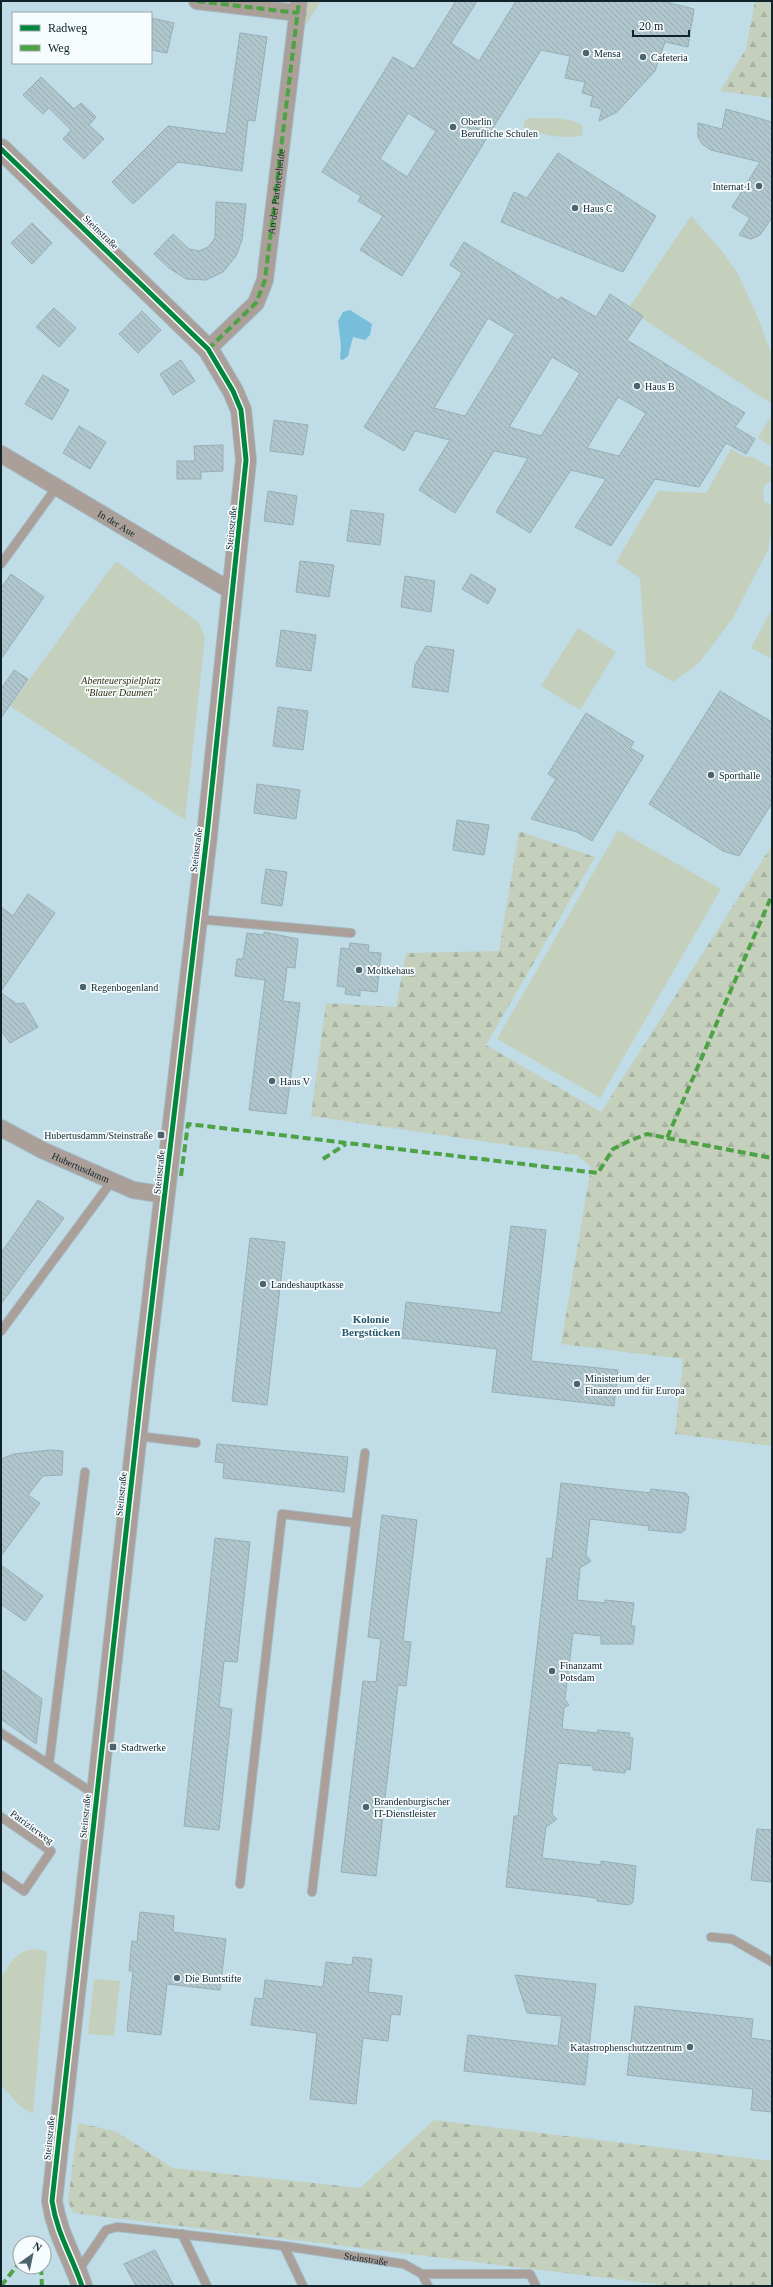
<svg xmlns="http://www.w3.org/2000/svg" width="773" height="2287" font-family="Georgia,serif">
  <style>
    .green { fill: #c4d0bc }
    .forest { fill: url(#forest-firs) }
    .water { fill: #76bed9 }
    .building { fill: url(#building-back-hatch); stroke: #97aeb5; fill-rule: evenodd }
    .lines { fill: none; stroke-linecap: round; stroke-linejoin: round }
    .service-casing { stroke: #a4b9c2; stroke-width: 10 }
    .minor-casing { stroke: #a4b9c2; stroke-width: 18 }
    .tertiary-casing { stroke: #a4b9c2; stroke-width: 22 }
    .service { stroke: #aa9f99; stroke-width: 8 }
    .minor { stroke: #aa9f99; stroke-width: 16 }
    .tertiary { stroke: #aa9f99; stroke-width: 20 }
    .quiet { stroke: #4da243; stroke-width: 4; stroke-dasharray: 8 4; stroke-linecap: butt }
    .cycleway-casing { stroke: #f6fbfd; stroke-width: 8 }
    .cycleway { stroke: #00873e; stroke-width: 5 }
    .poi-dot { fill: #4e646d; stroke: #f6fbfd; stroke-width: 1.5 }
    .labels { text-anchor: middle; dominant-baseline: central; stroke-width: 3.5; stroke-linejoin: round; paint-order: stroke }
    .poi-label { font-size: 10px; fill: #10232b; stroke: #f6fbfd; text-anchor: start }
    .street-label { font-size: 10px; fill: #10232b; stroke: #f6fbfd }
    .park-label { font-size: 10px; font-style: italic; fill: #32310e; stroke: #f6fbfd }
    .neighbourhood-label { font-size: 11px; font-weight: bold; fill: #275668; stroke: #f6fbfd }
  </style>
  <defs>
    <pattern id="forest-firs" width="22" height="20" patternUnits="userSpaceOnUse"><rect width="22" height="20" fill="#c4d0bc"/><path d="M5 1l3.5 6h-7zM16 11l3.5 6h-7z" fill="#a7b2a2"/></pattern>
    <pattern id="building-back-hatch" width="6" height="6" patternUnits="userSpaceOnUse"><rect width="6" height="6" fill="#afc6cd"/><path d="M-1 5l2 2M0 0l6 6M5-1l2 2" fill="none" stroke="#96aab0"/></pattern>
  </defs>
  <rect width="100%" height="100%" fill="#c0dce7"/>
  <g class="green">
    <path d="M 307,1 L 321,1 L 304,28 Z"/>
    <path d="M 531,118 C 549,119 566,116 582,125 L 583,135 C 563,140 541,135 523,127 L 525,120 Z"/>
    <path d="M 691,216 L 722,251 L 737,272 L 756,313 L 772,355 L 772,404 L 628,309 Z"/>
    <path d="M 772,414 L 772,447 L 758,438 Z"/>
    <path d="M 731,449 L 747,458 L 750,456 L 772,468 L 772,483 L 769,482 L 763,488 L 764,502 L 772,505 L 772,530 L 768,550 L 733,618 L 698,664 L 673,682 L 646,666 L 640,578 L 616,562 L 658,491 L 706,493 Z"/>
    <path d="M 116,561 L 199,623 L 205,637 L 185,820 L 10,706 Z"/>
    <path d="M 772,609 L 772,659 L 751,648 Z"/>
    <path d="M 578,628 L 616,652 L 580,710 L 541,686 Z"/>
    <path d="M 618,830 L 721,889 L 600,1098 L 497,1039 Z"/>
    <path d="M 32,1949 L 43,1950 L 47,1953 L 33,2114 L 20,2106 L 1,2085 L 1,1978 L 13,1959 L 21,1953 Z"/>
    <path d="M 94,1979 L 120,1981 L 114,2036 L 88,2034 Z"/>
  </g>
  <g class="forest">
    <path d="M 755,1 L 772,1 L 772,98 L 720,91 L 746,49 Z"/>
    <path d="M 519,831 L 595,857 L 486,1045 L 601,1112 L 772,845 L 772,1446 L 675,1434 L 683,1359 L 561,1344 L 591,1167 L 577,1155 L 311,1116 L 326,1003 L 396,1007 L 406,953 L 499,951 Z"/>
    <path d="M 434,2120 L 772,2161 L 772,2286 L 672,2286 L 73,2213 L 68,2201 L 78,2123 L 115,2131 L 173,2168 L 360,2188 Z"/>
  </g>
  <path class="water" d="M 350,310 L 372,324 L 370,335 L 365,340 L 353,337 L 348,356 L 343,360 L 340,359 L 341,346 L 338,321 L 343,312 Z"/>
  <g class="building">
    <path d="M 456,1 L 477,1 L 451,43 L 479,61 L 516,1 L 662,1 L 694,9 L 688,47 L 665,42 L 655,71 L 617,112 L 599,121 L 602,109 L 590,106 L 593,96 L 582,93 L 585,82 L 565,78 L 570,56 L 541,50 L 402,276 L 360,250 L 383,216 L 358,201 L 361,196 L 322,172 L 393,57 L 414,69 ZM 408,113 L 436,131 L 407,177 L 380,159 Z"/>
    <path d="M 151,18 L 174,23 L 167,53 L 151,50 Z"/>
    <path d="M 240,33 L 267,37 L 255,121 L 248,120 L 242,171 L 178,162 L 133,204 L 112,182 L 168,126 L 226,134 Z"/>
    <path d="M 41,77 L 74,109 L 81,103 L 96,117 L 89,125 L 104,139 L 84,159 L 63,139 L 71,130 L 49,108 L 43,114 L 23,95 Z"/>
    <path d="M 726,109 L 772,122 L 772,218 L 760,235 L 751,239 L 739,235 L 750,218 L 732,207 L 760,162 L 711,150 L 702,144 L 698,137 L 698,123 L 722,129 Z"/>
    <path d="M 558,153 L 656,216 L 623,272 L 501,222 L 514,192 L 527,198 Z"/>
    <path d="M 216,202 L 246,204 L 242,240 L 236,256 L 223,272 L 206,280 L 186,279 L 169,268 L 154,254 L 173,234 L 189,249 L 199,251 L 208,247 L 215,238 Z"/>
    <path d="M 32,223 L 52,243 L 32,264 L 11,243 Z"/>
    <path d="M 464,242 L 558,300 L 561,297 L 596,317 L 610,294 L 643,316 L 627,340 L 745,413 L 735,427 L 755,439 L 746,454 L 726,443 L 699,487 L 655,479 L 611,546 L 575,527 L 606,479 L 571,470 L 530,533 L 496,512 L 528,458 L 494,451 L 455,513 L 419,490 L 450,440 L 415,431 L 404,451 L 364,427 L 462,273 L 450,265 ZM 488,318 L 515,334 L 465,416 L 434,408 ZM 552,357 L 580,373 L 541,436 L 509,427 ZM 618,397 L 646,413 L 619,456 L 587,448 Z"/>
    <path d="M 54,308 L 76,328 L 59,347 L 36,327 Z"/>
    <path d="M 142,311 L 161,330 L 138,353 L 119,334 Z"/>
    <path d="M 181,360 L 195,381 L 173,395 L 160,374 Z"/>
    <path d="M 43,375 L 69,390 L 52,420 L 25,404 Z"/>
    <path d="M 274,420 L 308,425 L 303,455 L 270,451 Z"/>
    <path d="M 79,426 L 106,442 L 90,469 L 63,453 Z"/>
    <path d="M 223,445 L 223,471 L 201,472 L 201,479 L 177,479 L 177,461 L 195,461 L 194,446 Z"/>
    <path d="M 268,491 L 297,496 L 293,525 L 264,521 Z"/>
    <path d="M 351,510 L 384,514 L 380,545 L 347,541 Z"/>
    <path d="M 300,561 L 334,565 L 329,597 L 296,592 Z"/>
    <path d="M 11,574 L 44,597 L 1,659 L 1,588 Z"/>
    <path d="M 471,574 L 496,589 L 488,604 L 462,589 Z"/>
    <path d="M 405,576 L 435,581 L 431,612 L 401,607 Z"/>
    <path d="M 281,630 L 316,635 L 311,671 L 276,666 Z"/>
    <path d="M 426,646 L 454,650 L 448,692 L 412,687 L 415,665 Z"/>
    <path d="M 14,670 L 28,679 L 1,718 L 1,689 Z"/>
    <path d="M 720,691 L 772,722 L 772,803 L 739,856 L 723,851 L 649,804 Z"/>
    <path d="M 278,707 L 308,711 L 303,750 L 273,746 Z"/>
    <path d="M 586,713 L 634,742 L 630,748 L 644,756 L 592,841 L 577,832 L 531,819 L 556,779 L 548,774 Z"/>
    <path d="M 257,784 L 300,790 L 296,819 L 254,813 Z"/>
    <path d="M 457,820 L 489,825 L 484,855 L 453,850 Z"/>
    <path d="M 266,869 L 287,872 L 282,906 L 261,903 Z"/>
    <path d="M 28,894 L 55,913 L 1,991 L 1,907 L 13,916 Z"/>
    <path d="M 264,932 L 298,939 L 295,968 L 287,967 L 283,1001 L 300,1003 L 286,1114 L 249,1110 L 265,980 L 235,976 L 237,959 L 243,959 L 247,933 L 264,935 Z"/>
    <path d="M 350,943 L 369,945 L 368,952 L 381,953 L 377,992 L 360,990 L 360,996 L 345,994 L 346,987 L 337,986 L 341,948 L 349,949 Z"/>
    <path d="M 1,993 L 17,1004 L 24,1003 L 38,1027 L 10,1043 L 1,1031 Z"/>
    <path d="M 38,1200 L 64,1218 L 1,1304 L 1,1253 Z"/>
    <path d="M 511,1226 L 546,1230 L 531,1361 L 618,1370 L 614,1406 L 492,1392 L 497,1349 L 402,1338 L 406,1302 L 501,1313 Z"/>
    <path d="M 250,1238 L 285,1242 L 267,1405 L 232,1401 Z"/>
    <path d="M 217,1444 L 348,1457 L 344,1492 L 223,1478 L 224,1463 L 215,1462 Z"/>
    <path d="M 50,1450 L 63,1451 L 62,1475 L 43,1476 L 28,1495 L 40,1503 L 1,1556 L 1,1459 L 14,1454 Z"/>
    <path d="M 561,1483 L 650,1493 L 651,1489 L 686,1493 L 689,1497 L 685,1530 L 681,1533 L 648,1530 L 649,1526 L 590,1519 L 586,1555 L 591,1561 L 580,1568 L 577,1600 L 605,1603 L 605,1600 L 634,1603 L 631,1626 L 635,1626 L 633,1644 L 601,1644 L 601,1636 L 573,1633 L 565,1699 L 569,1705 L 564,1708 L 562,1729 L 597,1733 L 598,1730 L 630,1733 L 629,1737 L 633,1738 L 630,1770 L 626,1769 L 625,1773 L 593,1770 L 593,1766 L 558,1763 L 552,1814 L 557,1819 L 546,1827 L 542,1858 L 601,1865 L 601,1861 L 636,1866 L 633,1902 L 629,1905 L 597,1901 L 597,1898 L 506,1887 L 514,1816 L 518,1816 L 547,1558 L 552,1559 Z"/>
    <path d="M 382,1515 L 417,1520 L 403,1641 L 411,1642 L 406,1686 L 398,1685 L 376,1876 L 341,1872 L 363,1681 L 376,1682 L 381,1639 L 368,1637 Z"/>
    <path d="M 215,1538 L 250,1542 L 237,1662 L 224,1661 L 219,1707 L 232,1709 L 219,1830 L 184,1826 Z"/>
    <path d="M 1,1565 L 43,1596 L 25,1621 L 1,1604 Z"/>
    <path d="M 1,1669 L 42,1699 L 36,1744 L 1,1719 Z"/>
    <path d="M 757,1829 L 772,1830 L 772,1882 L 751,1880 Z"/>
    <path d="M 140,1912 L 174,1916 L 173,1932 L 226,1939 L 220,1990 L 167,1984 L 161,2035 L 127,2031 L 133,1971 L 129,1971 L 132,1941 L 137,1942 Z"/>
    <path d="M 353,1957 L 372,1959 L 368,1992 L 402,1996 L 400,2015 L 391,2014 L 388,2041 L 363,2038 L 356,2104 L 310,2099 L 317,2033 L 251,2025 L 255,1998 L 263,1999 L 265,1980 L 323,1987 L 326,1962 L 352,1965 Z"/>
    <path d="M 515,1975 L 596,1984 L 585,2085 L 464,2071 L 468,2035 L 558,2046 L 562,2016 L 527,2013 Z"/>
    <path d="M 635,2006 L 753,2019 L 751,2038 L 772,2041 L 772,2112 L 751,2110 L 753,2089 L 627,2075 Z"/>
    <path d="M 155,2250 L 174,2286 L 136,2286 L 124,2264 Z"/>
  </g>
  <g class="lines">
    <g class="service-casing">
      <g id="service">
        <path d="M 1,564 L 56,488"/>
        <path d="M 197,919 L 351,933"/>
        <path d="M 1,1331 L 112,1181"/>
        <path d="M 137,1436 L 196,1443"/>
        <path d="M 1,1733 L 96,1795"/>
        <path d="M 49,1764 L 85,1472"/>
        <path d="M 1,1817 L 51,1851 L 24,1891 L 1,1875"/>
        <path d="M 240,1884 L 282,1514 L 356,1523 L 365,1453"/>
        <path d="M 312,1892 L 356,1523"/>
        <path d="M 711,1937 L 732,1939 L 772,1962"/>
        <path d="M 182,2234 L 207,2286"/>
        <path id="s1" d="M 284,2246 L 404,2264 L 422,2274 L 428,2286"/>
        <path d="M 78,2271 L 106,2230 L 117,2227 L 284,2246 L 303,2286"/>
        <path d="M 422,2274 L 530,2274 L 536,2286"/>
      </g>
    </g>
    <g class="minor-casing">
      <g id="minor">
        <path d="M 197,1 L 298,13"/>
        <path id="s2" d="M 208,349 L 256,303 L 265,280 L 299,1"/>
        <path id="s3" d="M 1,454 L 233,592"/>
        <path id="s4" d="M 1,1128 L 42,1150 L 133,1190 L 166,1195"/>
      </g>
    </g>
    <g class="tertiary-casing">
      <path id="tertiary" d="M 1,149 L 208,349 L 233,391 L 241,410 L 246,460 L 207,835 L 142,1387 L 52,2201 C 57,2234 72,2256 82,2286"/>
    </g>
    <use href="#service" class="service"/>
    <use href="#minor" class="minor"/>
    <use href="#tertiary" class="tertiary"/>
    <g class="quiet">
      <path d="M 197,1 L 298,13"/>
      <path d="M 208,349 L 256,303 L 265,280 L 299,1"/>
      <path d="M 667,1138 L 772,1158"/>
      <path d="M 323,1159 L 346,1144"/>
      <path d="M 181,1176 L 188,1124 L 598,1173 L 613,1149 L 629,1141 L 647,1134 L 667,1138 L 772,895"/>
      <path d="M 36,2243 L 38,2241"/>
      <path d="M 41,2267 L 42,2286"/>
      <path d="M 1,2286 L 20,2262"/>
    </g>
    <g class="cycleway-casing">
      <path id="cycleway" d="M 1,149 L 208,349 L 233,391 L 241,410 L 246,460 L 207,835 L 142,1387 L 52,2201 C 57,2234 72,2256 82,2286"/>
    </g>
    <use href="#cycleway" class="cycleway"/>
  </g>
  <g class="poi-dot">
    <circle cx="586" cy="53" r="4"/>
    <circle cx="643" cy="57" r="4"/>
    <circle cx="453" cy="127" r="4"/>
    <circle cx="759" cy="186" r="4"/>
    <circle cx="575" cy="208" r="4"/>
    <circle cx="637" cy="386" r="4"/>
    <circle cx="711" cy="775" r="4"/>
    <circle cx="359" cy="970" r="4"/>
    <circle cx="83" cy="987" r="4"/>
    <circle cx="272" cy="1081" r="4"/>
    <rect x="157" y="1131" width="8" height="8" rx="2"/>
    <circle cx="263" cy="1284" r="4"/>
    <circle cx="577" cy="1384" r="4"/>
    <circle cx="552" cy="1671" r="4"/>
    <rect x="109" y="1743" width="8" height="8" rx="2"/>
    <circle cx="366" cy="1807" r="4"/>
    <circle cx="177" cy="1978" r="4"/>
    <circle cx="690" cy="2047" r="4"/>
  </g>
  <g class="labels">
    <g class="poi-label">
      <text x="594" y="53">Mensa</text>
      <text x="651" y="57">Cafeteria</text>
      <text x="461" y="121">Oberlin<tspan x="461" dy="12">Berufliche Schulen</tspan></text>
      <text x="751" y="186" text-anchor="end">Internat 1</text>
      <text x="583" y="208">Haus C</text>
      <text x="645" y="386">Haus B</text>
      <text x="719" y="775">Sporthalle</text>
      <text x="367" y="970">Moltkehaus</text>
      <text x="91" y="987">Regenbogenland</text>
      <text x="280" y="1081">Haus V</text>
      <text x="153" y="1135" text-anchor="end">Hubertusdamm/Steinstraße</text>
      <text x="271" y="1284">Landeshauptkasse</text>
      <text x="585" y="1378">Ministerium der<tspan x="585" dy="12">Finanzen und für Europa</tspan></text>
      <text x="560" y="1665">Finanzamt<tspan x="560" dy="12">Potsdam</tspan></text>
      <text x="121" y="1747">Stadtwerke</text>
      <text x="374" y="1801">Brandenburgischer<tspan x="374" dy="12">IT-Dienstleister</tspan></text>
      <text x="185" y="1978">Die Buntstifte</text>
      <text x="682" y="2047" text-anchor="end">Katastrophenschutzzentrum</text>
    </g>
    <g class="street-label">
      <text stroke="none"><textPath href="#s2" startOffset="180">An der Parforceheide</textPath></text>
      <text transform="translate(101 232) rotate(44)">Steinstraße</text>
      <text stroke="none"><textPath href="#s3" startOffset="135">In der Aue</textPath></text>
      <text transform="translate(231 528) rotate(-84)">Steinstraße</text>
      <text transform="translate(196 850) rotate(-83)">Steinstraße</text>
      <text stroke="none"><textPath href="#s4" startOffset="89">Hubertusdamm</textPath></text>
      <text transform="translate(159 1172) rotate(-84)">Steinstraße</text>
      <text transform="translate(121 1494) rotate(-84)">Steinstraße</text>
      <text transform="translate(85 1816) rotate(-84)">Steinstraße</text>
      <text transform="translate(32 1827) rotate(36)">Patrizierweg</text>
      <text transform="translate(49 2138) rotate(-84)">Steinstraße</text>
      <text stroke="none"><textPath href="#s1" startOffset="83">Steinstraße</textPath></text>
    </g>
    <g class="park-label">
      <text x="121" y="680">Abenteuerspielplatz<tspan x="121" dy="12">"Blauer Daumen"</tspan></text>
    </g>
    <g class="neighbourhood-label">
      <text x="371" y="1319">Kolonie<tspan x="371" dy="13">Bergstücken</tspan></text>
    </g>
  </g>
  <rect width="773" height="2287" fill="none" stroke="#10232b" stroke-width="4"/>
  <rect x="12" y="12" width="140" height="52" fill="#f6fbfd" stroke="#9aa5a9"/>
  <rect x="20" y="25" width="20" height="6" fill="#00873e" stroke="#9aa5a9"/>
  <text x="48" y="32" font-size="12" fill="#10232b">Radweg</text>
  <rect x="20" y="45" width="20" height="6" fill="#4da243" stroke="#9aa5a9"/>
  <text x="48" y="52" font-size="12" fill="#10232b">Weg</text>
  <g transform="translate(32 2255) rotate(33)"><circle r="19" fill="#f6fbfd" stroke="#9aa5a9"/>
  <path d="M0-3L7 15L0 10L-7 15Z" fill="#4e646d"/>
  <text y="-6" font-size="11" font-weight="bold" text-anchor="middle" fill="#10232b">N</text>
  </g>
  <path d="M633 30v6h56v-6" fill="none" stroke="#10232b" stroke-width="2"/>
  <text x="639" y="30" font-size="12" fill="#10232b" stroke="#f6fbfd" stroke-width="3" paint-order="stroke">20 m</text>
</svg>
